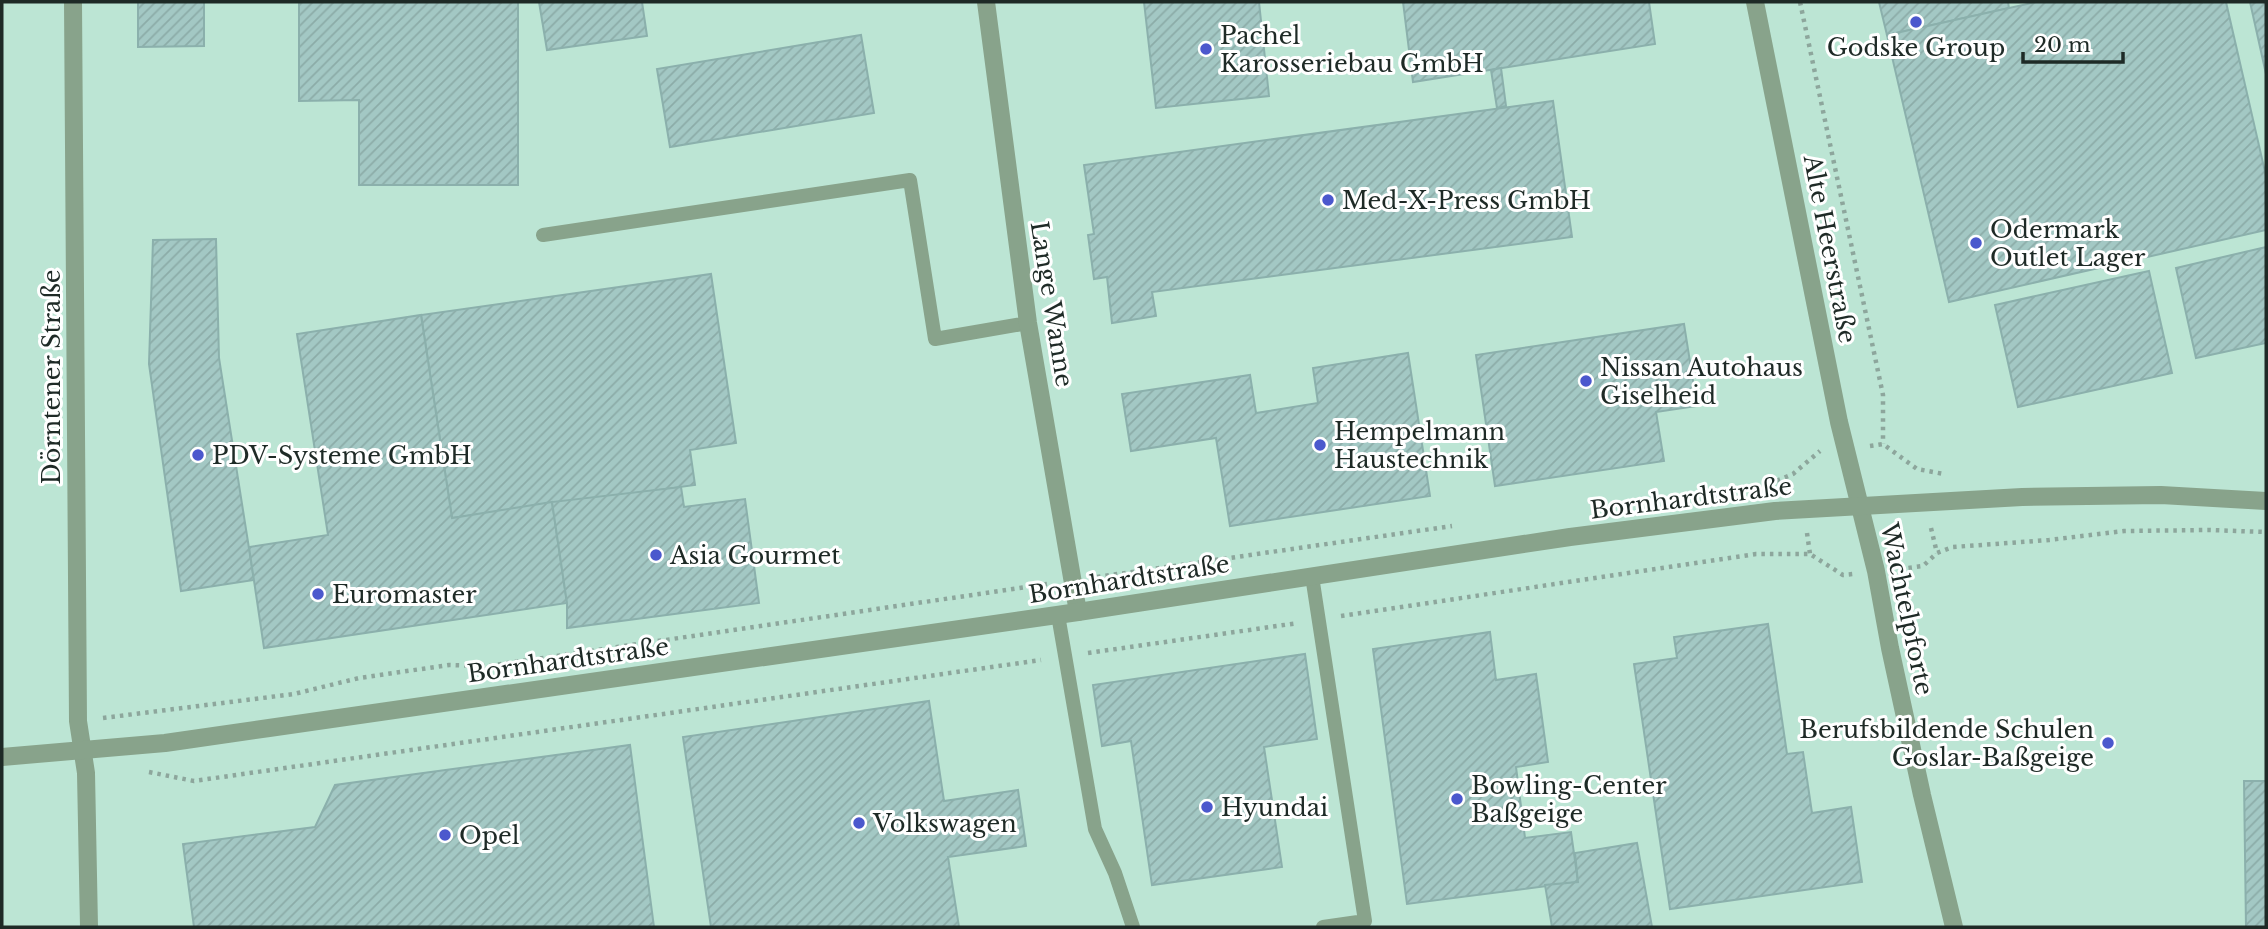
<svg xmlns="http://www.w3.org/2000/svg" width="2268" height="929" font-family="'Libre Baskerville',serif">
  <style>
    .built { fill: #bce5d4 }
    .building { fill: url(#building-hatch); stroke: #8bb0ac; stroke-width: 2 }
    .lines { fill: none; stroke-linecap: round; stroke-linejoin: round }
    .path { stroke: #8da69c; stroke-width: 4.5; stroke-dasharray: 3.5 5; stroke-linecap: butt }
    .service { stroke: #88a38b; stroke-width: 14 }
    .minor { stroke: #88a38b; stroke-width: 18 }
    .tertiary { stroke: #88a38b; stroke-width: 18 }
    .poi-dot { fill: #4b58cd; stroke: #fff; stroke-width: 2.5 }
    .labels { text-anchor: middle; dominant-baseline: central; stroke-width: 6; stroke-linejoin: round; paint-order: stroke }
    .poi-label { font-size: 24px; fill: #1e2a26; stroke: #fff; text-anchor: start }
    .street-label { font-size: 24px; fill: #1e2a26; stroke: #fff }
  </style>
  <defs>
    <pattern id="building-hatch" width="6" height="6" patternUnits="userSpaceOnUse" patternTransform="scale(1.75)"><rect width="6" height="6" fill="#a3c8c4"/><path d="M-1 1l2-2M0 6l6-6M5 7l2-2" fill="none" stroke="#8caca8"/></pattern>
  </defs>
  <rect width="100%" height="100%" fill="#cdefe1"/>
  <rect class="built" x="2" y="2" width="2264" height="925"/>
  <g class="building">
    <path d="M 138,2 L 204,2 L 204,46 L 138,47 Z"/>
    <path d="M 299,2 L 518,2 L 518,185 L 359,185 L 359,100 L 299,101 Z"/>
    <path d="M 539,2 L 642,2 L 647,36 L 547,50 Z"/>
    <path d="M 1144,2 L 1259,2 L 1269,96 L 1156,108 Z"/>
    <path d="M 1403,2 L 1649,2 L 1655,44 L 1413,82 Z"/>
    <path d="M 1879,2 L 2008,2 L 2009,8 L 1887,35 Z"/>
    <path d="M 2036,2 L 2226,2 L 2266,176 L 2266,230 L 1949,302 L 1887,35 Z"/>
    <path d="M 2250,2 L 2266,2 L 2266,74 Z"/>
    <path d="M 861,35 L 874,113 L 670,147 L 657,69 Z"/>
    <path d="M 1501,68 L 1506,106 L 1497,108 L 1491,70 Z"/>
    <path d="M 1553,101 L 1572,237 L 1152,292 L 1156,316 L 1112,323 L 1107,277 L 1094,279 L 1088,235 L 1094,234 L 1084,165 Z"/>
    <path d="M 216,239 L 219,358 L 254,580 L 181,591 L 149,364 L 153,240 Z"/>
    <path d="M 2266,247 L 2266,343 L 2196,358 L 2176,268 Z"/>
    <path d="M 2149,271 L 2172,373 L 2018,407 L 1995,305 Z"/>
    <path d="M 711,274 L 736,443 L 690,450 L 695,485 L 452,518 L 421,315 Z"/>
    <path d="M 421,315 L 452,518 L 552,502 L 567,603 L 264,648 L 249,547 L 328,535 L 297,334 Z"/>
    <path d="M 1684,324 L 1697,406 L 1656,412 L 1664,461 L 1495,486 L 1476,355 Z"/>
    <path d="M 1408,353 L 1430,496 L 1230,526 L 1216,438 L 1131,451 L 1122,394 L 1250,375 L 1256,413 L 1318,403 L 1313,368 Z"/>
    <path d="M 681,487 L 684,507 L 745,499 L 759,603 L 567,628 L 567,603 L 552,502 Z"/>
    <path d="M 1768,624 L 1787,754 L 1803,752 L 1812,813 L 1851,807 L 1862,882 L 1670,909 L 1634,664 L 1677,658 L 1674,637 Z"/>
    <path d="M 1490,632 L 1496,680 L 1536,674 L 1548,762 L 1516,767 L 1525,838 L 1571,832 L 1578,882 L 1407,904 L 1373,649 Z"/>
    <path d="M 1305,654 L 1317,739 L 1264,747 L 1282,867 L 1152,885 L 1131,741 L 1102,746 L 1093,685 Z"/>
    <path d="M 929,701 L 944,801 L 1018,790 L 1026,846 L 948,857 L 959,927 L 711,927 L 683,737 Z"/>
    <path d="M 630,745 L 654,927 L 194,927 L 183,844 L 315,827 L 335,785 Z"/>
    <path d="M 2244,781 L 2266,781 L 2266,927 L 2246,927 Z"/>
    <path d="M 1637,843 L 1652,927 L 1552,927 L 1545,885 L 1578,882 L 1575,853 Z"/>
  </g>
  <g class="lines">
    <g class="path">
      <path d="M 1800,2 L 1883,395 L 1883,444"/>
      <path d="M 1870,446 L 1883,444 L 1917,469 L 1944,474"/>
      <path d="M 1769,484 L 1793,474 L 1820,451"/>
      <path d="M 1931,528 L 1937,553"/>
      <path d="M 1807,533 L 1810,554"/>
      <path d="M 1900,569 L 1923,566 L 1937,553 L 1953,547 L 2049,540 L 2124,531 L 2209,530 L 2266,532"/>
      <path d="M 1097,577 L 1452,526"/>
      <path d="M 1341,616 L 1756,554 L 1810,554 L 1843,575 L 1853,574"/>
      <path d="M 1088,653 L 1298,623"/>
      <path d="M 103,718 L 294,694 L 359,678 L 449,665 L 488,666 L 1047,584"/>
      <path d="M 149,772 L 194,781 L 1041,660"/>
    </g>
    <g class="service">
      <path d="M 543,235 L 910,180 L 935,339 L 1028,323"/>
      <path d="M 1312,576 L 1365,921 L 1323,927"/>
      <path d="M 1058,615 L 1095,829 L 1115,873 L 1133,927"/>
    </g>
    <g class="minor">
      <path d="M 73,2 L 78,721 L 86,773 L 89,927"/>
      <path d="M 986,2 L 1028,323 L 1078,612"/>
      <path d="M 1755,2 L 1839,422 L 1876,571 L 1890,648 L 1922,795 L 1954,927"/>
    </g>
    <path class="tertiary" d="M 2,757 L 165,743 L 269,728 L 1078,612 L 1570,537 L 1775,511 L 2022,497 L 2161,495 L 2266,501"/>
  </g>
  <g class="poi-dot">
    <circle cx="1916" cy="22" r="7"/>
    <circle cx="1206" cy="49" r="7"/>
    <circle cx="1328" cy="200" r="7"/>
    <circle cx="1976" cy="243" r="7"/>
    <circle cx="1586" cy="381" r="7"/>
    <circle cx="1320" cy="445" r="7"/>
    <circle cx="198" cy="455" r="7"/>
    <circle cx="656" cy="555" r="7"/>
    <circle cx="318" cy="594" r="7"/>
    <circle cx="2108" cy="743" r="7"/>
    <circle cx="1457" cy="799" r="7"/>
    <circle cx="1207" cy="807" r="7"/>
    <circle cx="859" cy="823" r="7"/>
    <circle cx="445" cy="835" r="7"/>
  </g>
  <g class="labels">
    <g class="poi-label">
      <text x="1220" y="35">Pachel<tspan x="1220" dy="28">Karosseriebau GmbH</tspan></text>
      <text x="1916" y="47" text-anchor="middle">Godske Group</text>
      <text x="1342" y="200">Med-X-Press GmbH</text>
      <text x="1990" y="229">Odermark<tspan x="1990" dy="28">Outlet Lager</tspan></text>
      <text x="1600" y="367">Nissan Autohaus<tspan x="1600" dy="28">Giselheid</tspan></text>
      <text x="1334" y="431">Hempelmann<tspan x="1334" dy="28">Haustechnik</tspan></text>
      <text x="212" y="455">PDV-Systeme GmbH</text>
      <text x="670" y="555">Asia Gourmet</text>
      <text x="332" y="594">Euromaster</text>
      <text x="2094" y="729" text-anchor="end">Berufsbildende Schulen<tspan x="2094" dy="28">Goslar-Baßgeige</tspan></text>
      <text x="1471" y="785">Bowling-Center<tspan x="1471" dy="28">Baßgeige</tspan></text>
      <text x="1221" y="807">Hyundai</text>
      <text x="873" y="823">Volkswagen</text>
      <text x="459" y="835">Opel</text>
    </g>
    <g class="street-label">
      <text transform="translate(1830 249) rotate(79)">Alte Heerstraße</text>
      <text transform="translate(1052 304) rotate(81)">Lange Wanne</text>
      <text transform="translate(51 377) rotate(-90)">Dörntener Straße</text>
      <text transform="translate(1691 498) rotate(-7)">Bornhardtstraße</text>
      <text transform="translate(1129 579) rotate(-9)">Bornhardtstraße</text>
      <text transform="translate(1907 609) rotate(78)">Wachtelpforte</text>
      <text transform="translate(568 660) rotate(-8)">Bornhardtstraße</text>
    </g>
  </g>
  <rect width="2268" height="929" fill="none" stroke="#1e2a26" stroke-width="7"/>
  <path d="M2023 52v10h100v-10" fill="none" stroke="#1e2a26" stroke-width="3.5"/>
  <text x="2034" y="52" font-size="21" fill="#1e2a26" stroke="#ffffff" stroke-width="5" paint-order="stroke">20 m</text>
</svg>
